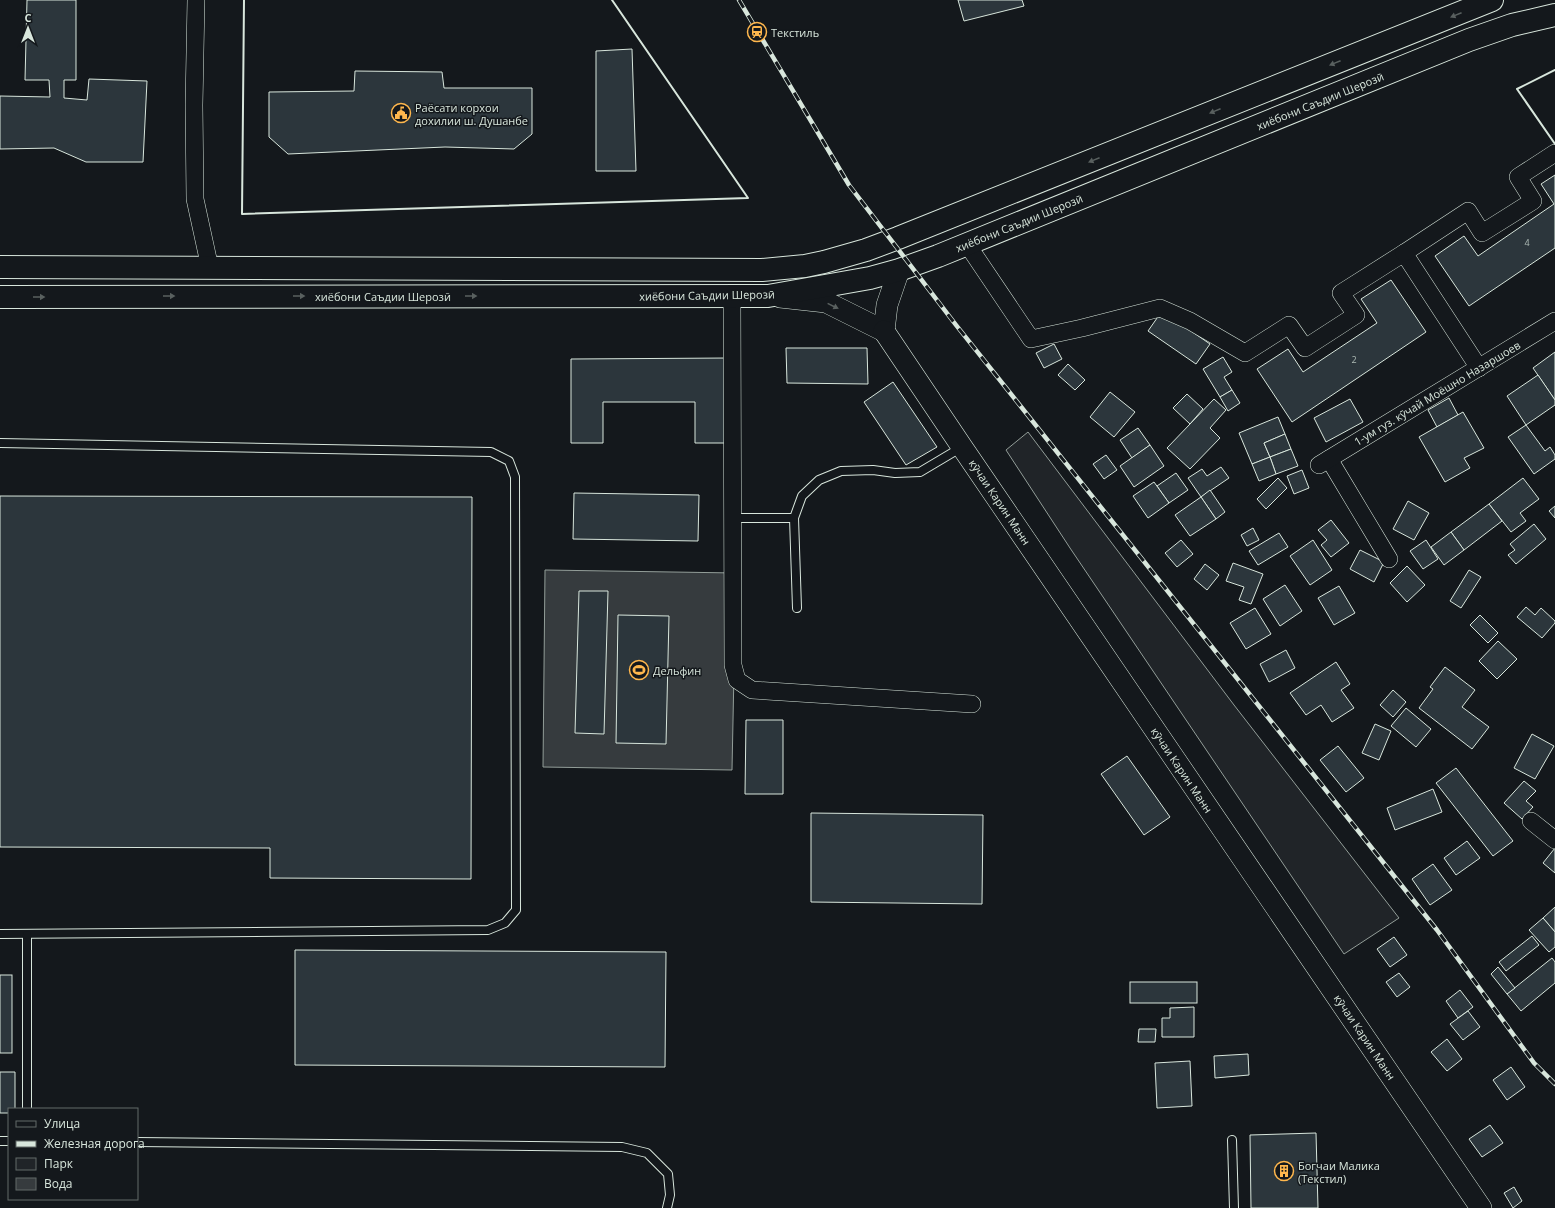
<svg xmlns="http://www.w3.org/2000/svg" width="1555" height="1208" font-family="'Open Sans',sans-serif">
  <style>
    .green { fill: #202428; stroke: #939e99 }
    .water { fill: #363b3e; stroke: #939e99 }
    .building { fill: #2c363c; stroke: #d8e6dc }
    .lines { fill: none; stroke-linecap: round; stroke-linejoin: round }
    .service-casing { stroke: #d8e6dc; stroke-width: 10 }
    .minor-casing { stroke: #d8e6dc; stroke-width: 18 }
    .tertiary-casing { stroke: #d8e6dc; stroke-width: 22 }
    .trunk-casing { stroke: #d8e6dc; stroke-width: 24 }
    .service { stroke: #14181c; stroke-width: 8 }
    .minor { stroke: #14181c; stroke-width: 17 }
    .tertiary { stroke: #14181c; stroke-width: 21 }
    .trunk { stroke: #14181c; stroke-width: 22 }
    .rail-casing { stroke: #d8e6dc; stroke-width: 4.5 }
    .rail { stroke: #14181c; stroke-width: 3; stroke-dasharray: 9; stroke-linecap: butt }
    .wall { stroke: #d8e6dc; stroke-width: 2 }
    .oneway { fill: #59605f }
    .labels { text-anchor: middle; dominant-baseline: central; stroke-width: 3; stroke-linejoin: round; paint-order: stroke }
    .number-label { font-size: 9px; fill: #adbab4 }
    .poi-label { font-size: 11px; fill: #d8e6dc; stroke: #14181c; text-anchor: start }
    .street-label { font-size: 11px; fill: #d8e6dc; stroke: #14181c }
  </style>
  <rect width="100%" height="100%" fill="#14181c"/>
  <path class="green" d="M 1028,432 L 1234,705 L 1399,918 L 1344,954 L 1070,548 L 1006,450 Z"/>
  <path class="water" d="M 545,570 L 736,573 L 732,770 L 543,767 Z"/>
  <g class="building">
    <path d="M 27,0 L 76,0 L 76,80 L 64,80 L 64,98 L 87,100 L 89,79 L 147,81 L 143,162 L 86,162 L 54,148 L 0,149 L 0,96 L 50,97 L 49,80 L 25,80 Z"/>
    <path d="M 958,0 L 1022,0 L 1024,6 L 964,21 Z"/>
    <path d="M 632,49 L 636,171 L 596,171 L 596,51 Z"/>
    <path d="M 355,71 L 442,72 L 444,88 L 532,88 L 532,134 L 514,149 L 445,147 L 288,154 L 269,137 L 269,92 L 354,91 Z"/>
    <path d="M 1555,175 L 1555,248 L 1469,306 L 1435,256 L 1464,236 L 1478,256 L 1554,204 L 1541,184 Z"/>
    <path d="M 1391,280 L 1426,332 L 1292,422 L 1257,369 L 1288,349 L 1303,372 L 1377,323 L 1361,299 Z"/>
    <path d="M 1162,311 L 1210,344 L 1196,364 L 1148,331 Z"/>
    <path d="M 1054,344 L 1062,359 L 1044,368 L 1036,353 Z"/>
    <path d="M 786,348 L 867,348 L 868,384 L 787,383 Z"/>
    <path d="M 1555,352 L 1555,400 L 1533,368 Z"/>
    <path d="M 1223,357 L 1232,372 L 1224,377 L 1232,390 L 1220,397 L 1203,369 Z"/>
    <path d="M 728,358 L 729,443 L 695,443 L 695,402 L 603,402 L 603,443 L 571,443 L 571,359 Z"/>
    <path d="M 1068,364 L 1085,380 L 1075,390 L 1058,375 Z"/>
    <path d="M 1538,375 L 1555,400 L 1555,405 L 1526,425 L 1507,396 Z"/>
    <path d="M 893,382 L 937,447 L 906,465 L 864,402 Z"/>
    <path d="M 1232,390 L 1240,403 L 1228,411 L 1220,397 Z"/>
    <path d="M 1110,392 L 1135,412 L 1114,437 L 1090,417 Z"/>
    <path d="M 1187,394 L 1203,409 L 1190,424 L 1173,408 Z"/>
    <path d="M 1449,398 L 1458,415 L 1437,427 L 1428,410 Z"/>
    <path d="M 1214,399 L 1226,410 L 1210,428 L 1220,438 L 1190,469 L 1167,448 Z"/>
    <path d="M 1350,399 L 1363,422 L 1326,442 L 1314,418 Z"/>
    <path d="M 1463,412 L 1484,448 L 1464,458 L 1470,468 L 1445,482 L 1419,437 Z"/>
    <path d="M 1278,417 L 1285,434 L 1264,443 L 1270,457 L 1252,464 L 1239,433 Z"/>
    <path d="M 1526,425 L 1545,451 L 1550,447 L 1555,455 L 1555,459 L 1534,474 L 1508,437 Z"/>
    <path d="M 1138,428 L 1150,445 L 1132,458 L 1120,440 Z"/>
    <path d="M 1285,434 L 1291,449 L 1270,457 L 1264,443 Z"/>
    <path d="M 1150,445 L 1164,466 L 1134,487 L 1120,466 Z"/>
    <path d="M 1291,449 L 1298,466 L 1276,474 L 1270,457 Z"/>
    <path d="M 1106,455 L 1117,470 L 1104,479 L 1093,464 Z"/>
    <path d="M 1270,457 L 1276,474 L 1259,481 L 1252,464 Z"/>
    <path d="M 1221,467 L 1229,478 L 1201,497 L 1188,478 L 1202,469 L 1207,476 Z"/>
    <path d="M 1302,470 L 1309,488 L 1294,494 L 1287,476 Z"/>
    <path d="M 1176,473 L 1188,490 L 1169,503 L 1157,486 Z"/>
    <path d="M 1278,478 L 1287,488 L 1266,509 L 1257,499 Z"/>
    <path d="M 1523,478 L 1539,499 L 1520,513 L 1526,521 L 1511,532 L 1489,504 Z"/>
    <path d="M 1154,482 L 1169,503 L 1148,518 L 1133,496 Z"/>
    <path d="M 1210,490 L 1225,512 L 1216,519 L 1201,497 Z"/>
    <path d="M 574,493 L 699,495 L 698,541 L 573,539 Z"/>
    <path d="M 0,496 L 472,497 L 471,879 L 270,878 L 270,848 L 0,847 Z"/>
    <path d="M 1201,497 L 1216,519 L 1190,536 L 1175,515 Z"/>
    <path d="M 1408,501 L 1429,513 L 1414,540 L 1393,529 Z"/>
    <path d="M 1489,504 L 1502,521 L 1464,550 L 1451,532 Z"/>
    <path d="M 1555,506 L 1555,518 L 1549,511 Z"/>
    <path d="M 1331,520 L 1349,543 L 1331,557 L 1321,545 L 1327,540 L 1318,530 Z"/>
    <path d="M 1534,524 L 1546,539 L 1516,564 L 1508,555 L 1515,550 L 1510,544 Z"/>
    <path d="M 1253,528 L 1259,540 L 1247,546 L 1241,535 Z"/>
    <path d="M 1451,532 L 1464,550 L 1444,565 L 1431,547 Z"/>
    <path d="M 1279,533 L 1288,547 L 1258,565 L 1249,551 Z"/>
    <path d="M 1181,540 L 1193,554 L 1177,567 L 1165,553 Z"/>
    <path d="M 1313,540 L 1332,570 L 1310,585 L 1290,556 Z"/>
    <path d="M 1426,540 L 1438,559 L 1423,569 L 1410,551 Z"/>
    <path d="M 1360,550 L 1384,562 L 1374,582 L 1350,569 Z"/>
    <path d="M 1233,563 L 1263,574 L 1251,604 L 1239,600 L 1244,587 L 1226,581 Z"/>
    <path d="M 1205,564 L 1219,575 L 1207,590 L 1194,579 Z"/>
    <path d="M 1407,566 L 1425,585 L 1407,602 L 1390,583 Z"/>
    <path d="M 1469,570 L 1481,577 L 1461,608 L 1450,601 Z"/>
    <path d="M 1285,585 L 1302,611 L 1280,626 L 1263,599 Z"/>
    <path d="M 1339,586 L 1355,613 L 1334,625 L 1318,598 Z"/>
    <path d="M 579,591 L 608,591 L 604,734 L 575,733 Z"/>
    <path d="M 1526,607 L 1535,615 L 1541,608 L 1555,621 L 1555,623 L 1542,638 L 1517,617 Z"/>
    <path d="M 1255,608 L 1271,634 L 1246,649 L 1230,623 Z"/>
    <path d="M 618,615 L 669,616 L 666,744 L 616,743 Z"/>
    <path d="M 1480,615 L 1498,633 L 1488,643 L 1470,625 Z"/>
    <path d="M 1498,641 L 1517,659 L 1497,679 L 1479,661 Z"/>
    <path d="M 1286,650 L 1295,668 L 1269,682 L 1260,664 Z"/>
    <path d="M 1336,662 L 1350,684 L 1341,690 L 1354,708 L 1332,722 L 1321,705 L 1306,715 L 1290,693 Z"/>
    <path d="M 1445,667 L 1475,690 L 1462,707 L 1489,727 L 1472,749 L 1419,708 L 1433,689 L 1430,687 Z"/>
    <path d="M 1393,690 L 1406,702 L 1393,717 L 1380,705 Z"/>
    <path d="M 1406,708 L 1431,729 L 1416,747 L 1391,726 Z"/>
    <path d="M 746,720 L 783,720 L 783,794 L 745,794 Z"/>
    <path d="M 1375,724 L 1391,731 L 1379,760 L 1362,753 Z"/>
    <path d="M 1532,734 L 1554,746 L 1535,779 L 1514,768 Z"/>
    <path d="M 1338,746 L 1364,778 L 1346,792 L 1320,760 Z"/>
    <path d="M 1127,756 L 1170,817 L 1144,835 L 1101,774 Z"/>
    <path d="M 1456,768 L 1513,841 L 1493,856 L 1436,783 Z"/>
    <path d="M 1524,781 L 1536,791 L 1526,801 L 1533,807 L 1522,819 L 1504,803 Z"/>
    <path d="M 1433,789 L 1442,812 L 1395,830 L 1387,808 Z"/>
    <path d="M 811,813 L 983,815 L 982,904 L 811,902 Z"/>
    <path d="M 1467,841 L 1480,858 L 1456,875 L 1444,858 Z"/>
    <path d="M 1555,848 L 1555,873 L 1543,863 Z"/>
    <path d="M 1433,864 L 1452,890 L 1430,905 L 1412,879 Z"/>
    <path d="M 1555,907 L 1555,932 L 1543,918 Z"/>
    <path d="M 1543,918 L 1555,932 L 1555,947 L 1549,952 L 1529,930 Z"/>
    <path d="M 1532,936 L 1539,945 L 1506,971 L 1499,962 Z"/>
    <path d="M 1394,937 L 1407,955 L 1390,967 L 1377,949 Z"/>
    <path d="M 295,950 L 666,952 L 665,1067 L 295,1065 Z"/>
    <path d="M 1552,958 L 1555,962 L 1555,983 L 1521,1011 L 1507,994 Z"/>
    <path d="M 1498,967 L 1515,988 L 1507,994 L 1491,974 Z"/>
    <path d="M 1399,973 L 1410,987 L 1397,997 L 1386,982 Z"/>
    <rect x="0" y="975" width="12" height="78"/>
    <rect x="1130" y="982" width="67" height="21"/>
    <path d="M 1460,990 L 1473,1007 L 1458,1018 L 1446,1001 Z"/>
    <path d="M 1194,1007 L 1194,1037 L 1162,1037 L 1162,1018 L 1170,1018 L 1170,1008 Z"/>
    <path d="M 1468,1011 L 1480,1027 L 1463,1040 L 1450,1024 Z"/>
    <path d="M 1139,1029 L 1156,1029 L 1155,1042 L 1138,1042 Z"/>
    <path d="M 1447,1039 L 1462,1059 L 1447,1071 L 1431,1052 Z"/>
    <path d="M 1248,1054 L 1249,1075 L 1215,1078 L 1214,1056 Z"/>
    <path d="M 1190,1061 L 1192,1106 L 1157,1108 L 1155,1063 Z"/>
    <path d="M 1511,1067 L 1525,1087 L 1507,1100 L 1493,1080 Z"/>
    <path d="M 0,1072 L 15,1072 L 15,1109 L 9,1109 L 9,1113 L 0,1113 Z"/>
    <path d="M 1490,1125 L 1503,1143 L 1482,1157 L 1469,1139 Z"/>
    <path d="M 1316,1133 L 1318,1208 L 1251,1208 L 1250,1135 Z"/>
    <path d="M 1514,1187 L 1522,1201 L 1513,1208 L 1504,1193 Z"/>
  </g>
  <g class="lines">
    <g class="service-casing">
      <g id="service">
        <path d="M 0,443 L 491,452 L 509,461 L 515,477 L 516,910 L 505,923 L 488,930 L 0,934"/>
        <path d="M 733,518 L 794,518 L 797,608"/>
        <path d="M 794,518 L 802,496 L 819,480 L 841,471 L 873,470 L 895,473 L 920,472 L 962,447"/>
        <path d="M 27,935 L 27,1109"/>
        <path d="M 1232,1140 L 1234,1208"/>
        <path d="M 0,1141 L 9,1141"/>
        <path d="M 137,1142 L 622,1147 L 647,1153 L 668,1174 L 670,1195 L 667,1208"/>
      </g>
    </g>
    <g class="minor-casing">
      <g id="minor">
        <path d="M 196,0 L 194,105 L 195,199 L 210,268"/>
        <path d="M 967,244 L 1031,339 L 1082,328 L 1160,308 L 1190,321 L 1245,353 L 1289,325 L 1305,348 L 1356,315 L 1341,293 L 1404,253 L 1479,368"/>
        <path d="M 1404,253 L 1468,211 L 1482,233 L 1533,201 L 1518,177 L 1555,153"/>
        <path d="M 732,296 L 733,665 L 737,680 L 752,690 L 972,704"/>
        <path d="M 1329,459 L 1389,559"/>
        <path d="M 1319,465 L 1555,321"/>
        <path d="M 1531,821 L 1555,840"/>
      </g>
    </g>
    <g class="tertiary-casing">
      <g id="tertiary">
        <path d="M 780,297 L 826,302 L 884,331 L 887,305 L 899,270"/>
        <path d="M 884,331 L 962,447 L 1481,1208"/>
      </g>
    </g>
    <g class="trunk-casing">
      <g id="trunk">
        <path d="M 0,267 L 762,270 L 805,266 L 824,262 L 866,250 L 898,238 L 1492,0"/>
        <path d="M 0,297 L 768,296 L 870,278 L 899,270 L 938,256 L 1469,40 L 1512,25 L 1555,15"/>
      </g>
    </g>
    <use href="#service" class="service"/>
    <use href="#minor" class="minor"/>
    <use href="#tertiary" class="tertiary"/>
    <use href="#trunk" class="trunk"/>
    <g class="rail-casing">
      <path id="rail" d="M 739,0 L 849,185 L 956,325 L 1437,930 L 1534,1063 L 1555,1084"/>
    </g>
    <use href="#rail" class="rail"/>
    <g class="wall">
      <path d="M 244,0 L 242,214 L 748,198 L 612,0"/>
      <path d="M 1555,70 L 1517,89 L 1555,144"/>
    </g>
  </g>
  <defs><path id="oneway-solid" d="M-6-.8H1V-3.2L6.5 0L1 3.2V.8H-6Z"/></defs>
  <g class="oneway">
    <use href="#oneway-solid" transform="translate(1456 15) rotate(158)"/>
    <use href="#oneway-solid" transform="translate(1335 63) rotate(158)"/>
    <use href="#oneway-solid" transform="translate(1215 111) rotate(158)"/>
    <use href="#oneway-solid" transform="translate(1094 160) rotate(158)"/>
    <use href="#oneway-solid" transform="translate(169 296)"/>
    <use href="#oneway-solid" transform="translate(299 296)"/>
    <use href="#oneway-solid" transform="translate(471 296)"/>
    <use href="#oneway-solid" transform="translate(39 297)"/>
    <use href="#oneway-solid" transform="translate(833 306) rotate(26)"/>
  </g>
  <defs>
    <g id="station-ring" transform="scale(1)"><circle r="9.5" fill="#14181c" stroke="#ffb74d" stroke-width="1.5"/><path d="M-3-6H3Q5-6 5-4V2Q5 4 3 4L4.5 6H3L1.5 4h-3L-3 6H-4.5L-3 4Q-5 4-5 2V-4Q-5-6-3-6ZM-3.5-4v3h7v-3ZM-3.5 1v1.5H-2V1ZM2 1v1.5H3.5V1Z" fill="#ffb74d"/></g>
    <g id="civic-ring" transform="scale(1)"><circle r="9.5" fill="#14181c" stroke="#ffb74d" stroke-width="1.5"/><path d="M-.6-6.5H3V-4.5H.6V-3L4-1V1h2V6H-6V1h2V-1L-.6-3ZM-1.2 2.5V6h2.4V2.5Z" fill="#ffb74d"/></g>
    <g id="stadium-ring" transform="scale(1)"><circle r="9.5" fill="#14181c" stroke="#ffb74d" stroke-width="1.5"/><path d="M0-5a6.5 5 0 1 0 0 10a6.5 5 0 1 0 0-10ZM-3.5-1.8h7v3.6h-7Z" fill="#ffb74d"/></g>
    <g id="building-ring" transform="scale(1)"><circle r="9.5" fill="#14181c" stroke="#ffb74d" stroke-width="1.5"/><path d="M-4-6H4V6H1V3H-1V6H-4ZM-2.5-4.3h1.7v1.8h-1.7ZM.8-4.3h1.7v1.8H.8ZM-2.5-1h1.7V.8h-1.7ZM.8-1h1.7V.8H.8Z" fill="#ffb74d"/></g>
  </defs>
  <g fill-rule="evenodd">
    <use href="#station-ring" x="757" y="32"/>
    <use href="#civic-ring" x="401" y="113"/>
    <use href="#stadium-ring" x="639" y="670"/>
    <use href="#building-ring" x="1284" y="1171"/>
  </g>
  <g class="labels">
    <g class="number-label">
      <text x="1527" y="242">4</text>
      <text x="1354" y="359">2</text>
    </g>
    <g class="poi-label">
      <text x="771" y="32">Текстиль</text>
      <text x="415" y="107">Раёсати корхои<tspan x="415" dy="13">дохилии ш. Душанбе</tspan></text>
      <text x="653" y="670">Дельфин</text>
      <text x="1298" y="1165">Богчаи Малика<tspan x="1298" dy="13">(Текстил)</tspan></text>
    </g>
    <g class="street-label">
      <text transform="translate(1320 101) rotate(-22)">хиёбони Саъдии Шерозӣ</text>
      <text transform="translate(1019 223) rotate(-22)">хиёбони Саъдии Шерозӣ</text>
      <text transform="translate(707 295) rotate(-1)">хиёбони Саъдии Шерозӣ</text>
      <text x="383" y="296">хиёбони Саъдии Шерозӣ</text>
      <text transform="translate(1437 393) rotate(-31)">1-ум гуз. кӯчай Моёшно Назаршоев</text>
      <text transform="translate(1000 502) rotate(56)">кӯчаи Карин Манн</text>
      <text transform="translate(1182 770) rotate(56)">кӯчаи Карин Манн</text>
      <text transform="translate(1365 1037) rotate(56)">кӯчаи Карин Манн</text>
    </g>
  </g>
  <rect x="8" y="1108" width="130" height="92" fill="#14181c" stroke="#626a69"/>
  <rect x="16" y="1121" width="20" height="6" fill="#14181c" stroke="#626a69"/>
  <text x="44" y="1128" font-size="12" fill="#d8e6dc">Улица</text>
  <rect x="16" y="1141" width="20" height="6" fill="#d8e6dc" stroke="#626a69"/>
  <text x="44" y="1148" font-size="12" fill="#d8e6dc">Железная дорога</text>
  <rect x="16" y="1158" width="20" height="12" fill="#202428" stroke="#626a69"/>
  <text x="44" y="1168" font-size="12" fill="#d8e6dc">Парк</text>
  <rect x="16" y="1178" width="20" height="12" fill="#363b3e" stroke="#626a69"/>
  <text x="44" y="1188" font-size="12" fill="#d8e6dc">Вода</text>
  <g transform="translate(28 28)" stroke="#14181c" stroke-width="3" paint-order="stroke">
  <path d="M0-3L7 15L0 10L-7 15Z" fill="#d8e6dc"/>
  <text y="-6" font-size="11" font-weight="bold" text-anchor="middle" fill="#d8e6dc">С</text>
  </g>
</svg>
